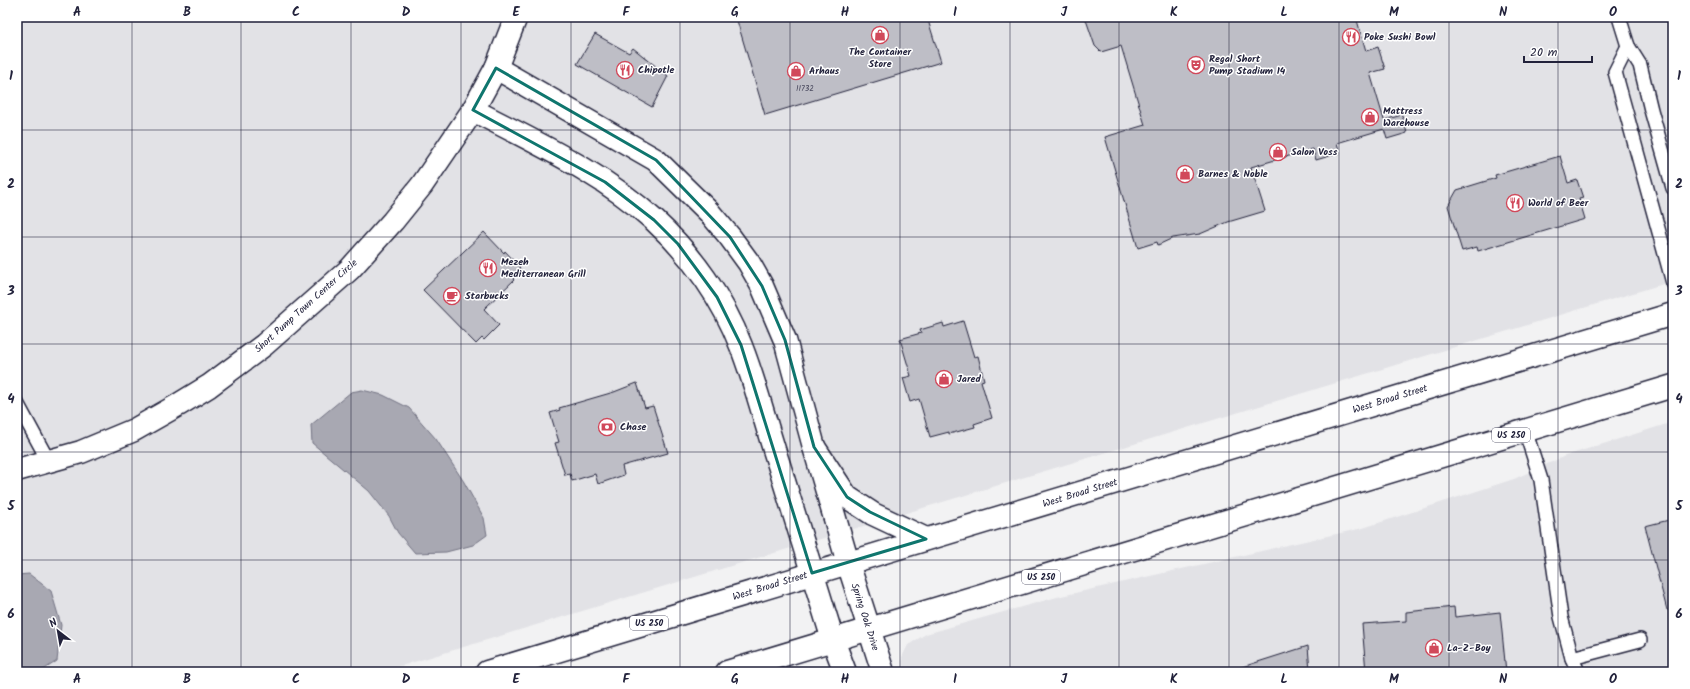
<svg xmlns="http://www.w3.org/2000/svg" width="1690" height="689" font-family="Kalam,sans-serif">
  <style>
    .built { fill: #e2e2e6 }
    .water { fill: #a8a8b2; stroke: #727282 }
    .building { fill: #bebec6; stroke: #22223b }
    .lines { fill: none; stroke-linecap: round; stroke-linejoin: round }
    .service-casing { stroke: #22223b; stroke-width: 16 }
    .minor-casing { stroke: #22223b; stroke-width: 25 }
    .primary-casing { stroke: #22223b; stroke-width: 25 }
    .service { stroke: #fff; stroke-width: 13 }
    .minor { stroke: #fff; stroke-width: 22 }
    .primary { stroke: #fff; stroke-width: 22 }
    .marked { fill: none; stroke: #0f766e; stroke-width: 3; stroke-linejoin: round }
    .grid { fill: none; stroke: #22223b; stroke-width: 1; stroke-opacity: 0.55 }
    .labels { text-anchor: middle; dominant-baseline: central; stroke-width: 3; stroke-linejoin: round; paint-order: stroke }
    .number-label { font-size: 8px; fill: #49495e }
    .shield { fill: #fff; stroke: #646476; stroke-width: 1 }
    .shield-label { font-size: 9px; font-weight: bold; fill: #22223b }
    .poi-label { font-size: 10px; font-weight: bold; fill: #22223b; stroke: #fff; text-anchor: start }
    .street-label { font-size: 10px; fill: #22223b; stroke: #fff }
    .neatline { fill: none; stroke: #22223b; stroke-width: 1.5 }
    .grid-label { font-size: 13px; text-anchor: middle; font-weight: bold; fill: #22223b }
  </style>
  <rect width="100%" height="100%" fill="#f2f2f3"/>
  <filter id="ink" filterUnits="userSpaceOnUse"><feTurbulence type="fractalNoise" baseFrequency=".025" numOctaves="2"/><feDisplacementMap in="SourceGraphic" scale="8" xChannelSelector="R" yChannelSelector="G"/><feConvolveMatrix kernelMatrix="1 2 1 2 8 2 1 2 1" color-interpolation-filters="sRGB"/></filter>
  <g filter="url(#ink)">
    <g class="built">
      <path d="M 17,17 L 1673,17 L 1673,281 L 381,672 L 17,672 Z"/>
      <path d="M 1673,422 L 1673,672 L 901,672 L 902,657 L 908,645 L 926,634 L 1057,597 L 1363,528 L 1514,479 L 1565,456 Z"/>
    </g>
    <g class="water">
      <path d="M 362,390 L 383,395 L 409,408 L 436,439 L 464,482 L 484,518 L 487,535 L 473,545 L 446,552 L 415,553 L 398,533 L 389,516 L 369,491 L 312,443 L 311,425 L 351,392 Z"/>
      <path d="M 29,574 L 51,591 L 61,625 L 57,661 L 40,672 L 17,672 L 17,575 Z"/>
    </g>
    <g class="building">
      <path d="M 736,17 L 927,17 L 941,62 L 765,115 Z"/>
      <path d="M 1085,17 L 1356,17 L 1366,51 L 1378,47 L 1385,69 L 1370,73 L 1384,120 L 1402,115 L 1407,133 L 1387,139 L 1384,129 L 1337,143 L 1340,153 L 1316,160 L 1313,149 L 1251,167 L 1265,211 L 1228,222 L 1200,234 L 1173,238 L 1158,245 L 1157,242 L 1138,248 L 1105,137 L 1145,125 L 1121,46 L 1101,52 L 1095,46 Z"/>
      <path d="M 595,34 L 629,53 L 633,48 L 668,76 L 652,107 L 577,64 Z"/>
      <path d="M 1560,156 L 1568,183 L 1577,180 L 1583,198 L 1579,199 L 1585,219 L 1478,251 L 1477,247 L 1462,251 L 1448,206 L 1457,190 L 1496,178 L 1495,175 Z"/>
      <path d="M 484,232 L 504,253 L 505,251 L 520,267 L 519,268 L 521,271 L 513,279 L 514,280 L 484,309 L 499,325 L 484,340 L 482,338 L 476,344 L 423,290 Z"/>
      <path d="M 963,321 L 974,357 L 978,356 L 984,380 L 981,381 L 992,418 L 974,424 L 975,427 L 949,434 L 949,432 L 930,437 L 919,399 L 910,402 L 903,378 L 911,376 L 900,339 L 921,333 L 920,330 L 943,323 L 944,327 Z"/>
      <path d="M 637,383 L 645,408 L 653,406 L 668,453 L 622,466 L 624,475 L 598,484 L 595,474 L 572,481 L 570,474 L 565,475 L 555,443 L 559,442 L 550,413 L 560,410 L 559,408 L 614,392 Z"/>
      <path d="M 1673,519 L 1673,609 L 1667,610 L 1645,526 Z"/>
      <path d="M 1454,607 L 1455,617 L 1500,612 L 1506,672 L 1366,672 L 1362,624 L 1406,621 L 1406,612 Z"/>
      <path d="M 1308,646 L 1310,672 L 1239,672 L 1239,668 Z"/>
    </g>
    <g class="lines">
      <g class="service-casing">
        <g id="service">
          <path d="M 1619,17 L 1628,46 L 1640,65 L 1651,110 L 1673,188"/>
          <path d="M 1628,46 L 1615,72 L 1673,283"/>
          <path d="M 17,403 L 49,462"/>
          <path d="M 1525,430 L 1541,480 L 1561,617 L 1572,658 L 1578,672"/>
          <path d="M 1572,658 L 1640,640"/>
        </g>
      </g>
      <g class="minor-casing">
        <g id="minor">
          <path d="M 496,68 L 656,160 L 709,212 L 730,237 L 749,263 L 762,286 L 785,340 L 814,447 L 848,563 L 883,672"/>
          <path d="M 473,110 C 536,143 603,173 655,221 C 692,255 723,299 741,346 C 756,384 766,426 779,465 C 797,524 815,582 833,640 L 845,672"/>
          <path d="M 17,470 L 81,452 L 134,430 L 178,405 L 209,386 L 264,345 L 350,269 L 393,221 L 422,185 L 473,110 L 496,68 L 516,17"/>
        </g>
      </g>
      <g class="primary-casing">
        <g id="primary">
          <path d="M 814,447 L 847,497 L 873,514 L 926,539"/>
          <path d="M 487,672 L 1673,314"/>
          <path d="M 727,672 L 1673,386"/>
        </g>
      </g>
      <use href="#service" class="service"/>
      <use href="#minor" class="minor"/>
      <use href="#primary" class="primary"/>
    </g>
  </g>
  <path class="marked" d="M 496,68 L 656,160 L 730,237 L 762,286 L 785,340 L 814,447 L 847,497 L 870,512 L 926,539 L 812,573 L 741,345 L 717,297 L 678,244 L 654,220 L 605,182 L 473,110 Z"/>
  <path class="grid" d="M 132,17 L 132,672M 241,17 L 241,672M 351,17 L 351,672M 461,17 L 461,672M 571,17 L 571,672M 680,17 L 680,672M 790,17 L 790,672M 900,17 L 900,672M 1010,17 L 1010,672M 1119,17 L 1119,672M 1229,17 L 1229,672M 1339,17 L 1339,672M 1449,17 L 1449,672M 1558,17 L 1558,672M 17,130 L 1673,130M 17,237 L 1673,237M 17,344 L 1673,344M 17,452 L 1673,452M 17,560 L 1673,560"/>
  <defs>
    <g id="shop-ring" transform="scale(0.9)"><circle r="9.5" fill="#fff" stroke="#d1495b" stroke-width="1.5"/><path d="M-5-2.5h2.3a2.7 3.5 0 0 1 5.4 0H5L5.5 6h-11ZM-1.5-2.5h3a1.5 2.3 0 0 0-3 0Z" fill="#d1495b"/></g>
    <g id="restaurant-ring" transform="scale(0.9)"><circle r="9.5" fill="#fff" stroke="#d1495b" stroke-width="1.5"/><path d="M-5-6h1v4h1v-4h1v4h1v-4h1v5L-1.5 .5V6h-2V.5L-5-1ZM5-6V6H3V1.5H1.5Q1.5-4 5-6Z" fill="#d1495b"/></g>
    <g id="theatre-ring" transform="scale(0.9)"><circle r="9.5" fill="#fff" stroke="#d1495b" stroke-width="1.5"/><path d="M-5-5.5Q0-4 5-5.5V0Q5 5 0 6Q-5 5-5 0ZM-3.3-2.5H-1v1.5H-3.3ZM1-2.5H3.3v1.5H1ZM-2.8 1Q0 5.5 2.8 1Z" fill="#d1495b"/></g>
    <g id="cafe-ring" transform="scale(0.9)"><circle r="9.5" fill="#fff" stroke="#d1495b" stroke-width="1.5"/><path d="M-5.5-4.5H6V0H3Q3 3.5 0 3.5H-2.5Q-5.5 3.5-5.5 0ZM3-3.2v2h1.7v-2ZM-6 4.5H4V6H-6Z" fill="#d1495b"/></g>
    <g id="bank-ring" transform="scale(0.9)"><circle r="9.5" fill="#fff" stroke="#d1495b" stroke-width="1.5"/><path d="M-6-4H6V4H-6ZM0-2.3a2.3 2.3 0 1 0 0 4.6a2.3 2.3 0 1 0 0-4.6Z" fill="#d1495b"/></g>
  </defs>
  <g fill-rule="evenodd">
    <use href="#shop-ring" x="880" y="35"/>
    <use href="#restaurant-ring" x="1351" y="37"/>
    <use href="#theatre-ring" x="1196" y="65"/>
    <use href="#restaurant-ring" x="625" y="70"/>
    <use href="#shop-ring" x="796" y="71"/>
    <use href="#shop-ring" x="1370" y="117"/>
    <use href="#shop-ring" x="1278" y="152"/>
    <use href="#shop-ring" x="1185" y="174"/>
    <use href="#restaurant-ring" x="1515" y="203"/>
    <use href="#restaurant-ring" x="488" y="268"/>
    <use href="#cafe-ring" x="452" y="296"/>
    <use href="#shop-ring" x="944" y="379"/>
    <use href="#bank-ring" x="607" y="427"/>
    <use href="#shop-ring" x="1434" y="648"/>
  </g>
  <g class="labels">
    <g class="number-label">
      <text x="805" y="88">11732</text>
    </g>
    <g class="shield">
      <rect x="1492" y="428" width="38" height="14" rx="3"/>
      <rect x="1022" y="570" width="38" height="14" rx="3"/>
      <rect x="630" y="616" width="38" height="14" rx="3"/>
    </g>
    <g class="shield-label">
      <text x="1511" y="435">US 250</text>
      <text x="1041" y="577">US 250</text>
      <text x="649" y="623">US 250</text>
    </g>
    <g class="poi-label">
      <text x="1364" y="37">Poke Sushi Bowl</text>
      <text x="880" y="52" text-anchor="middle">The Container<tspan x="880" dy="12">Store</tspan></text>
      <text x="1209" y="59">Regal Short<tspan x="1209" dy="12">Pump Stadium 14</tspan></text>
      <text x="638" y="70">Chipotle</text>
      <text x="809" y="71">Arhaus</text>
      <text x="1383" y="111">Mattress<tspan x="1383" dy="12">Warehouse</tspan></text>
      <text x="1291" y="152">Salon Voss</text>
      <text x="1198" y="174">Barnes &amp; Noble</text>
      <text x="1528" y="203">World of Beer</text>
      <text x="501" y="262">Mezeh<tspan x="501" dy="12">Mediterranean Grill</tspan></text>
      <text x="465" y="296">Starbucks</text>
      <text x="957" y="379">Jared</text>
      <text x="620" y="427">Chase</text>
      <text x="1447" y="648">La-Z-Boy</text>
    </g>
    <g class="street-label">
      <text transform="translate(306 306) rotate(-42)">Short Pump Town Center Circle</text>
      <text transform="translate(1390 399) rotate(-17)">West Broad Street</text>
      <text transform="translate(1080 493) rotate(-17)">West Broad Street</text>
      <text transform="translate(770 586) rotate(-17)">West Broad Street</text>
      <text transform="translate(865 617) rotate(72)">Spring Oak Drive</text>
    </g>
  </g>
  <rect width="1690" height="689" fill="none" stroke="#fff" stroke-width="44"/>
  <g transform="translate(58 631) rotate(329)" stroke="#ffffff" stroke-width="3" paint-order="stroke">
  <path d="M0-3L7 15L0 10L-7 15Z" fill="#22223b"/>
  <text y="-6" font-size="11" font-weight="bold" text-anchor="middle" fill="#22223b">N</text>
  </g>
  <path d="M1524 56v6h68v-6" fill="none" stroke="#22223b" stroke-width="2"/>
  <text x="1530" y="56" font-size="12" fill="#22223b" stroke="#ffffff" stroke-width="3" paint-order="stroke">20 m</text>
  <rect x="22" y="22" width="1646" height="645" class="neatline"/>
  <g class="grid-label">
    <text x="77" y="16">A</text>
    <text x="187" y="16">B</text>
    <text x="296" y="16">C</text>
    <text x="406" y="16">D</text>
    <text x="516" y="16">E</text>
    <text x="626" y="16">F</text>
    <text x="735" y="16">G</text>
    <text x="845" y="16">H</text>
    <text x="955" y="16">I</text>
    <text x="1064" y="16">J</text>
    <text x="1174" y="16">K</text>
    <text x="1284" y="16">L</text>
    <text x="1394" y="16">M</text>
    <text x="1503" y="16">N</text>
    <text x="1613" y="16">O</text>
    <text x="11" y="80">1</text>
    <text x="1679" y="80">1</text>
    <text x="11" y="188">2</text>
    <text x="1679" y="188">2</text>
    <text x="11" y="295">3</text>
    <text x="1679" y="295">3</text>
    <text x="11" y="403">4</text>
    <text x="1679" y="403">4</text>
    <text x="11" y="510">5</text>
    <text x="1679" y="510">5</text>
    <text x="11" y="618">6</text>
    <text x="1679" y="618">6</text>
    <text x="77" y="683">A</text>
    <text x="187" y="683">B</text>
    <text x="296" y="683">C</text>
    <text x="406" y="683">D</text>
    <text x="516" y="683">E</text>
    <text x="626" y="683">F</text>
    <text x="735" y="683">G</text>
    <text x="845" y="683">H</text>
    <text x="955" y="683">I</text>
    <text x="1064" y="683">J</text>
    <text x="1174" y="683">K</text>
    <text x="1284" y="683">L</text>
    <text x="1394" y="683">M</text>
    <text x="1503" y="683">N</text>
    <text x="1613" y="683">O</text>
  </g>
</svg>
